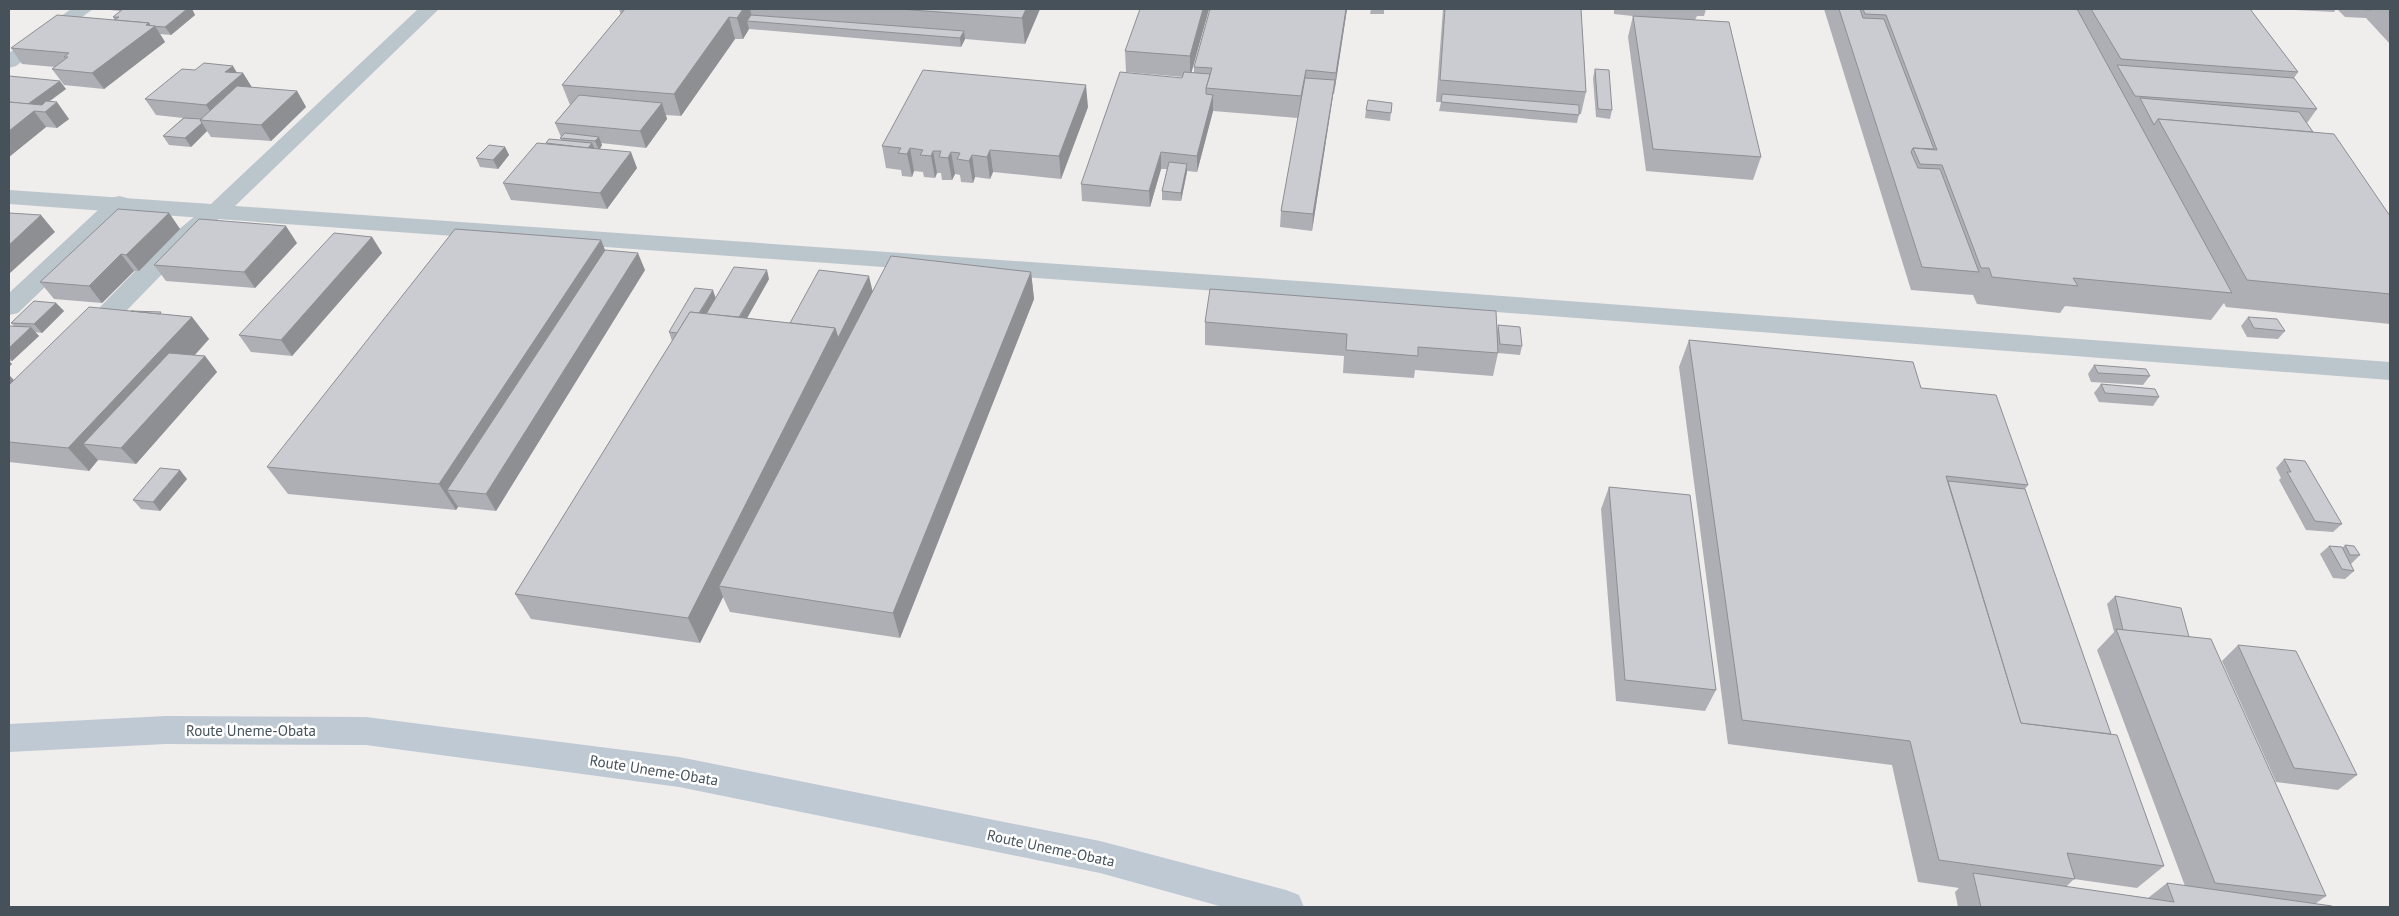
<svg xmlns="http://www.w3.org/2000/svg" width="2399" height="916" font-family="'PT Sans',sans-serif">
  <style>
    .lines { fill: none; stroke-linecap: round; stroke-linejoin: round }
    .lane { fill: #bbc5cc; fill-rule: evenodd }
    .street { fill: #bbc5cc; fill-rule: evenodd }
    .secondary { fill: #bec9d4; fill-rule: evenodd }
    .wall { fill: #aeafb5 }
    .shaded-wall { fill: #8d8f93 }
    .building { fill: #caccd2; stroke: #8d8f93 }
    .labels { text-anchor: middle; dominant-baseline: central; stroke-width: 5; stroke-linejoin: round; paint-order: stroke }
    .near-street-label { font-size: 15px; fill: #465159; stroke: #fff }
  </style>
  <rect width="100%" height="100%" fill="#f0eded"/>
  <g class="lines">
    <g class="lane">
      <path d="M 71,9 L 93,9 L 16,66 L 9,68 L 9,53 Z"/>
      <path d="M 119,196 L 127,198 L 130,203 L 127,208 L 18,313 L 9,315 L 9,293 L 111,198 Z"/>
      <path d="M 218,203 L 226,205 L 229,210 L 202,233 L 97,341 L 88,344 L 79,341 L 75,335 L 79,329 C 106,302 188,211 218,203 Z"/>
    </g>
    <path class="street" d="M 418,9 L 439,9 L 235,206 L 1313,282 L 2390,362 L 2390,380 L 1313,298 L 9,204 L 9,190 L 211,204 Z"/>
    <path class="secondary" d="M 166,716 L 366,717 L 679,757 L 1100,841 L 1286,890 L 1299,895 L 1304,907 L 1223,907 L 1100,873 L 679,787 L 366,745 L 166,744 L 9,752 L 9,724 Z"/>
  </g>
  <g class="wall">
    <path d="M 100,9 L 192,9 L 195,15 L 171,35 L 160,34 L 165,42 L 104,89 L 64,85 L 52,69 L 55,67 L 22,64 L 11,48 L 114,20 L 115,20 L 113,17 L 120,11 Z"/>
    <path d="M 619,9 L 1040,9 L 1025,44 L 965,39 L 961,47 L 749,29 L 743,39 L 735,39 L 681,116 L 666,115 L 667,119 L 646,148 L 601,143 L 602,145 L 600,149 L 637,168 L 607,209 L 511,200 L 503,183 L 546,143 L 561,140 L 560,138 L 561,137 L 555,123 L 570,105 L 562,85 L 621,15 Z"/>
    <path d="M 1209,9 L 1191,72 L 1194,72 L 1194,67 L 1210,9 L 1347,9 L 1334,94 L 1333,94 L 1312,231 L 1280,227 L 1281,211 L 1298,118 L 1213,111 L 1197,172 L 1187,171 L 1181,201 L 1162,200 L 1162,191 L 1167,169 L 1161,169 L 1150,207 L 1082,201 L 1081,184 L 1183,77 L 1126,72 L 1125,51 Z"/>
    <path d="M 1371,9 L 1384,9 L 1384,14 L 1370,14 Z"/>
    <path d="M 1443,9 L 1581,9 L 1586,92 L 1581,114 L 1579,114 L 1577,123 L 1439,111 L 1441,102 L 1436,102 Z"/>
    <path d="M 1614,9 L 1706,9 L 1704,16 L 1697,16 L 1695,20 L 1761,157 L 1753,180 L 1646,171 L 1628,37 L 1633,16 L 1614,14 Z"/>
    <path d="M 1824,9 L 2250,9 L 2298,72 L 2294,78 L 2317,109 L 2307,123 L 2313,132 L 2390,216 L 2390,324 L 2226,307 L 2224,303 L 2211,320 L 2065,306 L 2060,313 L 1977,304 L 1973,295 L 1911,290 Z"/>
    <path d="M 2294,9 L 2336,9 L 2334,12 L 2295,10 Z"/>
    <path d="M 2337,9 L 2390,9 L 2390,44 L 2366,18 L 2345,17 Z"/>
    <path d="M 1595,69 L 1612,110 L 1610,119 L 1596,117 L 1593,78 Z"/>
    <path d="M 195,70 L 243,73 L 252,88 L 297,91 L 306,107 L 271,141 L 211,137 L 207,131 L 191,147 L 169,145 L 163,136 L 183,118 L 156,115 L 145,99 Z"/>
    <path d="M 9,76 L 66,89 L 49,102 L 69,119 L 57,128 L 46,127 L 9,157 Z"/>
    <path d="M 1392,103 L 1390,121 L 1365,118 L 1366,110 Z"/>
    <path d="M 1088,107 L 1061,179 L 993,172 L 990,179 L 975,177 L 973,183 L 961,182 L 960,175 L 955,174 L 952,180 L 942,180 L 941,173 L 937,173 L 935,178 L 924,177 L 923,172 L 914,171 L 912,177 L 902,176 L 901,170 L 886,168 L 882,146 Z"/>
    <path d="M 505,147 L 509,155 L 498,169 L 480,167 L 476,158 Z"/>
    <path d="M 169,213 L 180,229 L 139,271 L 134,271 L 102,303 L 54,299 L 40,282 Z"/>
    <path d="M 372,237 L 382,253 L 292,356 L 251,352 L 239,335 Z"/>
    <path d="M 297,243 L 255,288 L 166,281 L 154,265 Z"/>
    <path d="M 605,250 L 645,270 L 496,511 L 458,507 L 456,510 L 288,494 L 267,467 Z"/>
    <path d="M 1031,272 L 1034,299 L 900,638 L 730,612 L 723,597 L 700,643 L 531,619 L 515,594 L 672,341 L 669,332 L 715,298 L 769,279 L 747,318 L 790,323 L 873,291 Z"/>
    <path d="M 56,303 L 64,311 L 42,333 L 35,332 L 39,336 L 12,361 L 9,361 L 12,364 L 9,367 L 9,326 L 14,326 L 11,323 Z"/>
    <path d="M 162,314 L 192,317 L 209,339 L 195,355 L 205,356 L 217,372 L 136,464 L 98,460 L 89,471 L 9,462 L 9,375 L 14,380 Z"/>
    <path d="M 2248,317 L 2285,331 L 2278,339 L 2247,337 L 2241,326 Z"/>
    <path d="M 1205,322 L 1497,331 L 1498,325 L 1522,346 L 1520,355 L 1498,353 L 1493,376 L 1415,370 L 1414,378 L 1343,373 L 1344,356 L 1205,345 Z"/>
    <path d="M 1689,340 L 1921,388 L 2028,485 L 2025,489 L 2111,734 L 2164,866 L 2137,888 L 2074,879 L 2066,887 L 2148,898 L 2167,883 L 2185,886 L 2097,650 L 2114,632 L 2107,604 L 2115,596 L 2189,637 L 2326,896 L 2315,904 L 2332,907 L 1958,907 L 1955,892 L 1959,888 L 1918,882 L 1892,765 L 1728,744 L 1679,367 Z"/>
    <path d="M 2094,365 L 2150,376 L 2143,385 L 2091,382 L 2088,374 Z"/>
    <path d="M 2101,384 L 2159,397 L 2153,406 L 2099,402 L 2094,393 Z"/>
    <path d="M 2284,459 L 2342,524 L 2333,532 L 2306,530 L 2279,480 L 2281,478 L 2276,468 Z"/>
    <path d="M 187,479 L 160,511 L 141,509 L 133,500 Z"/>
    <path d="M 1609,487 L 1716,690 L 1705,711 L 1616,701 L 1601,509 Z"/>
    <path d="M 2345,545 L 2360,555 L 2351,564 L 2350,564 L 2354,571 L 2345,579 L 2333,578 L 2320,554 L 2329,546 L 2342,548 Z"/>
    <path d="M 2238,645 L 2357,775 L 2338,790 L 2276,782 L 2222,661 Z"/>
  </g>
  <g class="shaded-wall">
    <path d="M 187,9 L 192,9 L 195,15 L 171,35 L 165,27 Z"/>
    <path d="M 743,9 L 750,9 L 753,21 L 747,21 L 749,29 L 743,39 L 737,18 Z"/>
    <path d="M 1026,9 L 1040,9 L 1025,44 L 1022,18 Z"/>
    <path d="M 1203,9 L 1209,9 L 1190,78 L 1190,56 Z"/>
    <path d="M 1346,9 L 1347,9 L 1334,94 L 1336,73 Z"/>
    <path d="M 729,17 L 735,39 L 681,116 L 674,94 Z"/>
    <path d="M 149,23 L 155,26 L 165,42 L 104,89 L 92,73 Z"/>
    <path d="M 964,31 L 965,39 L 961,47 L 960,38 Z"/>
    <path d="M 233,66 L 239,76 L 243,73 L 253,89 L 217,121 L 206,105 L 225,72 Z"/>
    <path d="M 1306,70 L 1304,92 L 1299,118 L 1301,96 Z"/>
    <path d="M 1335,80 L 1333,96 L 1312,231 L 1313,214 Z"/>
    <path d="M 60,81 L 66,89 L 35,111 L 34,111 L 46,127 L 9,157 L 9,131 L 21,108 Z"/>
    <path d="M 1086,85 L 1088,107 L 1061,179 L 1059,156 Z"/>
    <path d="M 297,91 L 306,107 L 271,141 L 261,125 Z"/>
    <path d="M 1213,95 L 1213,111 L 1197,172 L 1197,156 Z"/>
    <path d="M 57,102 L 69,119 L 57,128 L 45,112 Z"/>
    <path d="M 662,103 L 667,119 L 646,148 L 640,131 Z"/>
    <path d="M 202,123 L 207,131 L 191,147 L 185,138 Z"/>
    <path d="M 599,137 L 602,145 L 599,150 L 595,141 Z"/>
    <path d="M 592,143 L 596,152 L 583,154 Z"/>
    <path d="M 505,147 L 509,155 L 498,169 L 493,160 Z"/>
    <path d="M 910,148 L 914,171 L 912,177 L 907,154 Z"/>
    <path d="M 990,150 L 993,172 L 990,179 L 987,157 Z"/>
    <path d="M 933,151 L 937,173 L 935,178 L 931,156 Z"/>
    <path d="M 631,152 L 637,168 L 607,209 L 600,193 Z"/>
    <path d="M 951,152 L 955,174 L 952,180 L 948,158 Z"/>
    <path d="M 1161,152 L 1161,169 L 1150,207 L 1149,191 Z"/>
    <path d="M 972,155 L 975,177 L 973,183 L 969,161 Z"/>
    <path d="M 1187,164 L 1187,172 L 1181,201 L 1181,193 Z"/>
    <path d="M 169,213 L 180,229 L 139,271 L 126,255 Z"/>
    <path d="M 41,215 L 55,232 L 9,274 L 9,245 Z"/>
    <path d="M 286,226 L 297,243 L 255,288 L 244,272 Z"/>
    <path d="M 372,237 L 382,253 L 292,356 L 281,340 Z"/>
    <path d="M 601,240 L 612,267 L 447,490 L 458,507 L 456,510 L 439,484 Z"/>
    <path d="M 638,253 L 645,270 L 496,511 L 486,494 Z"/>
    <path d="M 121,254 L 134,271 L 102,303 L 89,286 Z"/>
    <path d="M 767,270 L 769,279 L 737,336 L 734,327 Z"/>
    <path d="M 1031,272 L 1034,299 L 900,638 L 893,613 Z"/>
    <path d="M 869,276 L 873,293 L 719,586 L 723,597 L 700,643 L 688,618 L 835,328 Z"/>
    <path d="M 713,290 L 716,299 L 702,323 L 687,334 Z"/>
    <path d="M 56,303 L 64,311 L 42,333 L 34,324 Z"/>
    <path d="M 192,317 L 209,339 L 111,447 L 83,444 L 98,460 L 89,471 L 68,448 Z"/>
    <path d="M 31,327 L 39,336 L 12,361 L 9,357 L 9,348 Z"/>
    <path d="M 205,356 L 217,372 L 136,464 L 121,448 Z"/>
    <path d="M 9,361 L 12,364 L 9,367 Z"/>
    <path d="M 9,375 L 22,389 L 9,402 Z"/>
    <path d="M 180,470 L 187,479 L 160,511 L 153,502 Z"/>
  </g>
  <g class="building">
    <path d="M 123,9 L 187,9 L 165,27 L 150,26 L 149,23 L 114,20 L 119,17 L 113,17 Z"/>
    <path d="M 621,9 L 743,9 L 737,18 L 729,17 L 674,94 L 562,85 L 625,9 Z"/>
    <path d="M 898,9 L 1026,9 L 1022,18 Z"/>
    <path d="M 1140,9 L 1203,9 L 1190,56 L 1125,51 Z"/>
    <path d="M 1210,9 L 1346,9 L 1336,73 L 1306,70 L 1301,96 L 1206,88 L 1212,68 L 1194,67 Z"/>
    <path d="M 1445,9 L 1581,9 L 1586,92 L 1440,80 Z"/>
    <path d="M 1839,9 L 1860,9 L 1863,18 L 1884,19 L 1934,149 L 1913,148 L 1911,152 L 1918,168 L 1940,169 L 1979,272 L 1922,267 Z"/>
    <path d="M 1863,9 L 2077,9 L 2232,293 L 2073,278 L 2078,286 L 1992,277 L 1989,268 L 1981,268 L 1942,165 L 1920,164 L 1913,148 L 1937,150 L 1886,15 L 1865,14 Z"/>
    <path d="M 2091,9 L 2250,9 L 2298,72 L 2121,59 Z"/>
    <path d="M 2353,9 L 2372,9 L 2372,10 Z"/>
    <path d="M 57,15 L 149,23 L 146,25 L 155,26 L 92,73 L 52,69 L 68,57 L 64,57 L 69,53 L 11,48 Z"/>
    <path d="M 751,15 L 964,31 L 960,38 L 747,21 Z"/>
    <path d="M 1633,16 L 1729,22 L 1761,157 L 1653,149 Z"/>
    <path d="M 204,63 L 233,66 L 225,72 L 243,73 L 206,105 L 145,99 L 182,69 L 195,70 Z"/>
    <path d="M 2117,65 L 2294,78 L 2317,109 L 2135,96 Z"/>
    <path d="M 1595,69 L 1609,70 L 1612,110 L 1598,109 Z"/>
    <path d="M 923,70 L 1086,85 L 1059,156 L 990,150 L 987,157 L 972,155 L 969,161 L 957,159 L 960,153 L 951,152 L 948,158 L 939,157 L 941,151 L 933,151 L 931,156 L 920,155 L 923,150 L 910,148 L 907,154 L 898,153 L 901,148 L 882,146 Z"/>
    <path d="M 1120,72 L 1182,78 L 1184,72 L 1210,74 L 1206,88 L 1206,94 L 1213,95 L 1197,156 L 1161,152 L 1149,191 L 1081,184 Z"/>
    <path d="M 9,76 L 60,81 L 28,104 L 9,102 Z"/>
    <path d="M 1305,78 L 1335,80 L 1313,214 L 1281,211 Z"/>
    <path d="M 237,86 L 297,91 L 261,125 L 200,120 Z"/>
    <path d="M 1442,94 L 1579,105 L 1579,115 L 1441,102 Z"/>
    <path d="M 579,95 L 662,103 L 640,131 L 555,123 Z"/>
    <path d="M 2140,98 L 2299,112 L 2313,132 L 2158,119 L 2154,125 Z"/>
    <path d="M 1368,100 L 1392,103 L 1391,113 L 1366,110 Z"/>
    <path d="M 46,101 L 57,102 L 45,112 L 34,111 L 9,131 L 9,102 L 42,105 Z"/>
    <path d="M 184,118 L 202,119 L 200,120 L 202,123 L 185,138 L 163,136 Z"/>
    <path d="M 2158,119 L 2334,134 L 2390,216 L 2390,294 L 2247,280 Z"/>
    <path d="M 565,133 L 599,137 L 595,141 L 560,138 Z"/>
    <path d="M 549,139 L 592,143 L 588,148 L 546,143 Z"/>
    <path d="M 537,143 L 631,152 L 600,193 L 503,183 Z"/>
    <path d="M 489,145 L 505,147 L 493,160 L 476,158 Z"/>
    <path d="M 1169,162 L 1187,164 L 1181,193 L 1162,191 Z"/>
    <path d="M 118,209 L 169,213 L 126,255 L 121,254 L 89,286 L 40,282 Z"/>
    <path d="M 9,213 L 41,215 L 9,245 Z"/>
    <path d="M 199,219 L 286,226 L 244,272 L 154,265 Z"/>
    <path d="M 455,229 L 601,240 L 439,484 L 267,467 Z"/>
    <path d="M 334,233 L 372,237 L 281,340 L 239,335 Z"/>
    <path d="M 605,250 L 638,253 L 486,494 L 447,490 Z"/>
    <path d="M 891,256 L 1031,272 L 893,613 L 719,586 Z"/>
    <path d="M 734,267 L 767,270 L 739,317 L 706,314 Z"/>
    <path d="M 819,270 L 869,276 L 838,338 L 835,328 L 790,323 Z"/>
    <path d="M 695,288 L 713,290 L 699,313 L 690,312 L 677,333 L 669,332 Z"/>
    <path d="M 1210,289 L 1496,311 L 1498,353 L 1418,347 L 1418,356 L 1346,350 L 1347,334 L 1205,322 Z"/>
    <path d="M 34,301 L 56,303 L 34,324 L 11,323 Z"/>
    <path d="M 89,307 L 192,317 L 68,448 L 9,442 L 9,385 Z"/>
    <path d="M 131,311 L 161,312 L 160,314 Z"/>
    <path d="M 690,312 L 835,328 L 688,618 L 515,594 Z"/>
    <path d="M 2248,317 L 2277,319 L 2285,331 L 2254,328 Z"/>
    <path d="M 1498,325 L 1520,327 L 1522,346 L 1500,344 Z"/>
    <path d="M 9,326 L 31,327 L 9,348 Z"/>
    <path d="M 1689,340 L 1913,362 L 1921,388 L 1996,395 L 2028,485 L 1946,476 L 2021,723 L 2117,735 L 2164,866 L 2067,853 L 2075,879 L 1939,860 L 1910,741 L 1742,720 Z"/>
    <path d="M 169,353 L 205,356 L 121,448 L 83,444 Z"/>
    <path d="M 2094,365 L 2146,369 L 2150,376 L 2098,373 Z"/>
    <path d="M 2101,384 L 2155,389 L 2159,397 L 2105,393 Z"/>
    <path d="M 2284,459 L 2305,461 L 2342,524 L 2315,521 L 2287,472 L 2291,472 Z"/>
    <path d="M 160,468 L 180,470 L 153,502 L 133,500 Z"/>
    <path d="M 1948,481 L 2025,489 L 2111,734 L 2021,723 Z"/>
    <path d="M 1609,487 L 1690,495 L 1716,690 L 1625,680 Z"/>
    <path d="M 2345,545 L 2354,546 L 2360,555 L 2350,555 Z"/>
    <path d="M 2329,546 L 2342,547 L 2354,571 L 2342,569 Z"/>
    <path d="M 2115,596 L 2181,608 L 2189,637 L 2123,630 Z"/>
    <path d="M 2116,629 L 2211,639 L 2326,896 L 2215,883 Z"/>
    <path d="M 2238,645 L 2296,651 L 2357,775 L 2294,768 Z"/>
    <path d="M 1973,873 L 2174,902 L 2167,883 L 2332,906 L 2332,907 L 1981,907 Z"/>
  </g>
  <g class="labels">
    <g class="near-street-label">
      <text x="251" y="730">Route Uneme-Obata</text>
      <text transform="translate(654 770) rotate(9)">Route Uneme-Obata</text>
      <text transform="translate(1051 848) rotate(12)">Route Uneme-Obata</text>
    </g>
  </g>
  <rect width="2399" height="916" fill="none" stroke="#465159" stroke-width="20"/>
</svg>
